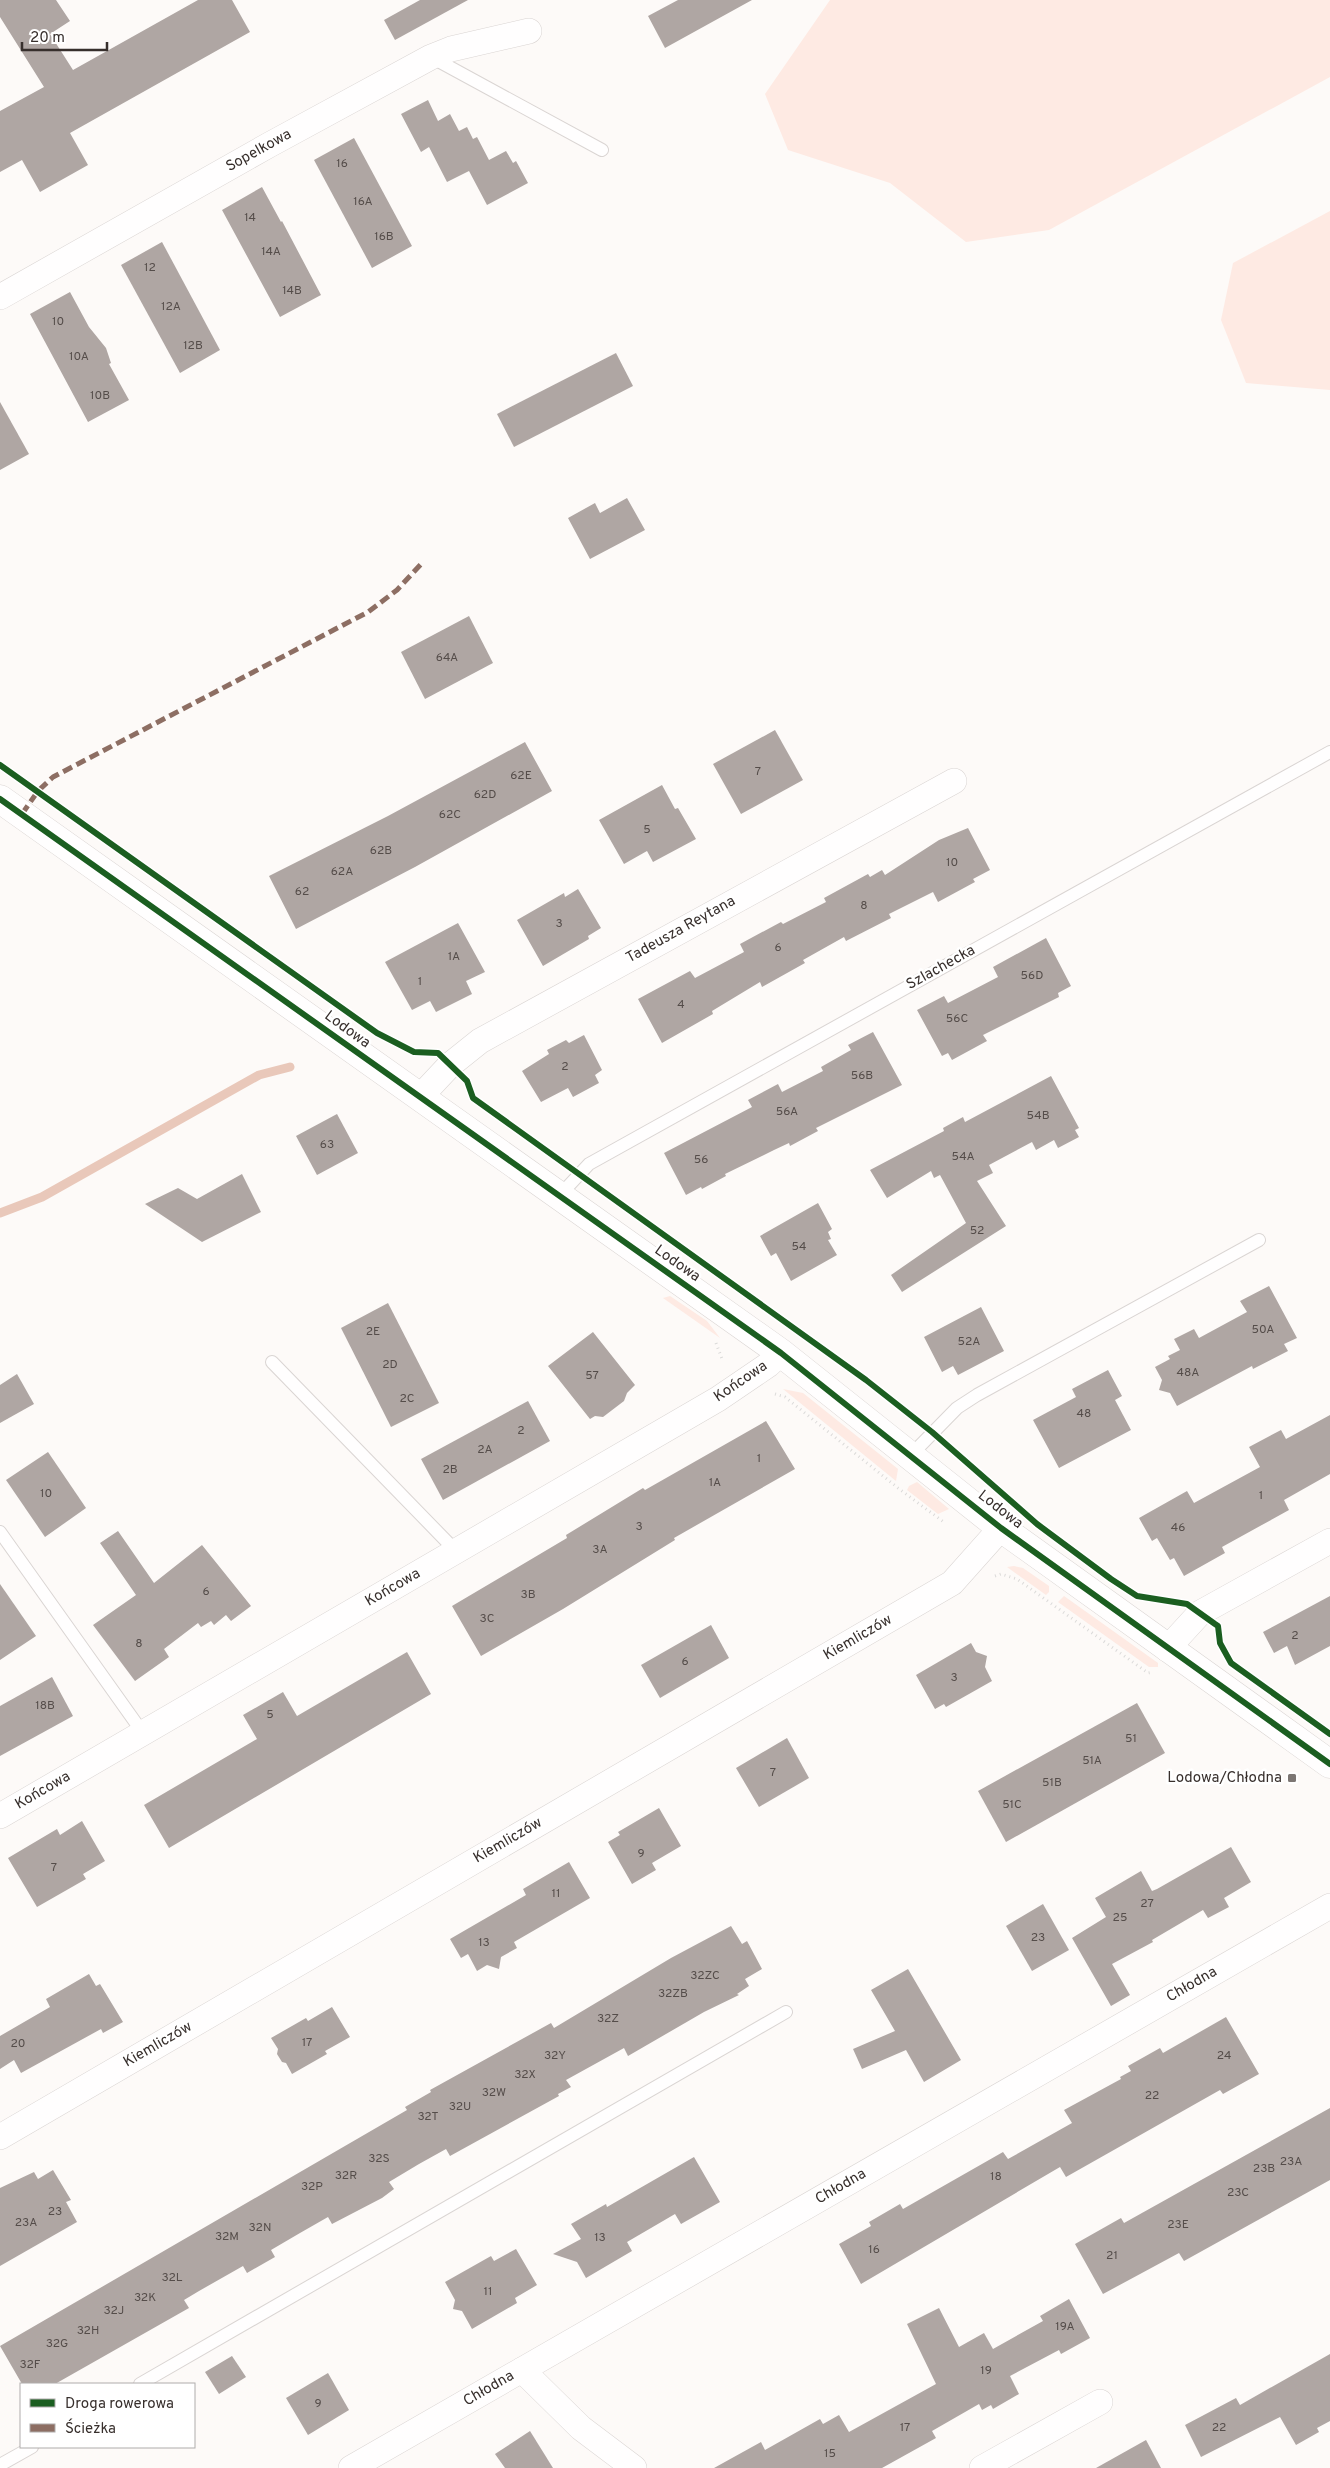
<svg xmlns="http://www.w3.org/2000/svg" width="1330" height="2468" font-family="Overpass,sans-serif">
  <style>
    .green { fill: #feeae3 }
    .lines { fill: none; stroke-linecap: round; stroke-linejoin: round }
    .stream { stroke: #e9c8ba; stroke-width: 9 }
    .building { fill: #afa6a3 }
    .service-casing { stroke: #dad5d3; stroke-width: 14 }
    .minor-casing { stroke: #dad5d3; stroke-width: 26 }
    .tertiary-casing { stroke: #dad5d3; stroke-width: 29 }
    .path { stroke: #dbdad9; stroke-width: 3; stroke-dasharray: 1 4; stroke-linecap: butt }
    .service { stroke: #fffefe; stroke-width: 12 }
    .minor { stroke: #fffefe; stroke-width: 25 }
    .tertiary { stroke: #fffefe; stroke-width: 28 }
    .quiet { stroke: #8d6e63; stroke-width: 5; stroke-dasharray: 10 5; stroke-linecap: butt }
    .cycleway-casing { stroke: #fff; stroke-width: 9 }
    .cycleway { stroke: #1b5e20; stroke-width: 6 }
    .poi-dot { fill: #7c7673; stroke: #fff; stroke-width: 2 }
    .labels { text-anchor: middle; dominant-baseline: central; stroke-width: 5; stroke-linejoin: round; paint-order: stroke }
    .number-label { font-size: 12px; fill: #554d4a }
    .street-label { font-size: 15px; fill: #372f2c; stroke: #fff }
    .poi-label { font-size: 15px; fill: #372f2c; stroke: #fff; text-anchor: end }
  </style>
  <rect width="100%" height="100%" fill="#fdfaf8"/>
  <g class="green">
    <path d="M 830,0 L 1330,0 L 1330,77 L 1049,230 L 966,242 L 890,183 L 788,150 L 765,94 Z"/>
    <path d="M 1330,211 L 1330,390 L 1246,383 L 1221,320 L 1233,263 Z"/>
    <path d="M 670,1296 L 707,1321 L 720,1338 L 663,1298 Z"/>
    <path d="M 783,1389 L 803,1393 L 898,1469 L 896,1481 Z"/>
    <path d="M 917,1482 L 949,1509 L 938,1514 L 907,1490 L 909,1486 Z"/>
    <path d="M 1014,1566 L 1023,1568 L 1049,1586 L 1049,1592 L 1046,1595 L 1007,1567 Z"/>
    <path d="M 1064,1596 L 1158,1663 L 1158,1667 L 1149,1667 L 1058,1602 Z"/>
  </g>
  <g class="lines">
    <path class="stream" d="M 0,1213 L 42,1197 L 259,1075 L 290,1067"/>
  </g>
  <g class="building">
    <path d="M 0,0 L 56,0 L 70,21 L 50,34 L 73,70 L 198,0 L 232,0 L 250,32 L 70,133 L 88,165 L 40,192 L 22,160 L 0,172 L 0,111 L 44,87 L 0,17 Z"/>
    <path d="M 420,0 L 468,0 L 395,40 L 384,20 Z"/>
    <path d="M 678,0 L 752,0 L 665,48 L 648,16 Z"/>
    <path d="M 428,100 L 438,121 L 450,114 L 459,131 L 467,127 L 473,139 L 477,137 L 489,160 L 506,151 L 513,163 L 516,161 L 528,183 L 487,205 L 469,171 L 447,182 L 429,147 L 421,152 L 401,114 Z"/>
    <path d="M 354,138 L 412,246 L 372,268 L 314,160 Z"/>
    <path d="M 262,187 L 281,222 L 282,221 L 321,295 L 280,317 L 222,210 Z"/>
    <path d="M 162,242 L 220,350 L 180,373 L 121,265 Z"/>
    <path d="M 70,292 L 89,327 L 106,348 L 111,363 L 109,364 L 129,400 L 88,422 L 30,314 Z"/>
    <path d="M 616,353 L 633,386 L 514,447 L 497,414 Z"/>
    <path d="M 0,402 L 29,454 L 0,470 Z"/>
    <path d="M 627,498 L 645,530 L 590,559 L 568,518 L 595,503 L 600,513 Z"/>
    <path d="M 469,616 L 493,663 L 425,699 L 401,652 Z"/>
    <path d="M 775,730 L 803,780 L 741,814 L 713,764 Z"/>
    <path d="M 525,742 L 552,791 L 415,867 L 296,929 L 269,876 L 388,816 Z"/>
    <path d="M 662,785 L 675,809 L 678,808 L 696,839 L 653,862 L 647,851 L 624,864 L 599,820 Z"/>
    <path d="M 968,828 L 990,870 L 973,879 L 975,882 L 938,902 L 933,892 L 889,914 L 891,918 L 846,941 L 844,937 L 803,960 L 805,963 L 762,987 L 760,982 L 712,1011 L 713,1014 L 662,1043 L 638,999 L 690,971 L 695,978 L 744,952 L 740,944 L 781,922 L 783,924 L 826,902 L 824,898 L 868,874 L 870,877 L 882,870 L 885,875 L 939,840 Z"/>
    <path d="M 578,889 L 601,928 L 588,936 L 589,939 L 543,966 L 517,920 L 564,893 L 565,897 Z"/>
    <path d="M 458,923 L 485,972 L 466,981 L 472,994 L 436,1012 L 430,1001 L 412,1010 L 385,962 Z"/>
    <path d="M 1046,938 L 1071,986 L 1058,993 L 1059,997 L 983,1035 L 987,1041 L 952,1060 L 948,1053 L 942,1056 L 917,1010 L 944,996 L 948,1003 L 998,977 L 993,967 Z"/>
    <path d="M 873,1032 L 902,1085 L 816,1128 L 818,1131 L 790,1146 L 789,1143 L 774,1150 L 725,1174 L 726,1176 L 702,1189 L 701,1187 L 686,1195 L 664,1153 L 752,1107 L 748,1100 L 778,1084 L 782,1092 L 823,1071 L 821,1067 L 851,1050 L 848,1045 Z"/>
    <path d="M 584,1035 L 602,1070 L 595,1075 L 599,1083 L 573,1097 L 568,1088 L 541,1102 L 522,1071 L 549,1054 L 547,1050 L 566,1040 L 569,1043 Z"/>
    <path d="M 1051,1076 L 1079,1128 L 1075,1130 L 1079,1137 L 1058,1148 L 1054,1140 L 1036,1150 L 1032,1142 L 989,1165 L 993,1173 L 977,1181 L 1006,1226 L 902,1292 L 891,1275 L 966,1223 L 940,1175 L 934,1178 L 931,1171 L 887,1198 L 870,1170 L 944,1131 L 943,1128 L 963,1117 L 965,1122 Z"/>
    <path d="M 337,1114 L 358,1153 L 317,1175 L 296,1136 Z"/>
    <path d="M 242,1174 L 261,1212 L 202,1242 L 145,1204 L 178,1188 L 197,1199 Z"/>
    <path d="M 818,1203 L 832,1229 L 828,1232 L 831,1239 L 828,1240 L 837,1255 L 791,1281 L 776,1253 L 771,1256 L 760,1236 Z"/>
    <path d="M 1269,1286 L 1297,1338 L 1284,1344 L 1288,1351 L 1253,1369 L 1252,1366 L 1177,1406 L 1170,1393 L 1159,1390 L 1162,1380 L 1155,1367 L 1170,1359 L 1168,1356 L 1180,1350 L 1174,1339 L 1194,1329 L 1199,1338 L 1247,1312 L 1240,1301 Z"/>
    <path d="M 388,1303 L 439,1403 L 391,1427 L 341,1328 Z"/>
    <path d="M 981,1307 L 1004,1351 L 958,1375 L 953,1366 L 942,1372 L 924,1337 Z"/>
    <path d="M 593,1332 L 635,1385 L 627,1393 L 624,1401 L 603,1417 L 595,1416 L 590,1419 L 548,1366 Z"/>
    <path d="M 1108,1370 L 1122,1396 L 1115,1400 L 1131,1430 L 1059,1468 L 1033,1420 L 1076,1397 L 1072,1389 Z"/>
    <path d="M 17,1374 L 34,1404 L 0,1423 L 0,1385 Z"/>
    <path d="M 528,1401 L 550,1441 L 443,1500 L 421,1459 Z"/>
    <path d="M 1330,1415 L 1330,1474 L 1284,1500 L 1289,1510 L 1222,1547 L 1225,1553 L 1184,1576 L 1174,1558 L 1170,1560 L 1157,1538 L 1152,1541 L 1139,1518 L 1187,1491 L 1194,1503 L 1260,1467 L 1249,1447 L 1281,1430 L 1286,1439 Z"/>
    <path d="M 766,1421 L 795,1469 L 674,1538 L 675,1540 L 563,1609 L 481,1656 L 452,1606 L 567,1538 L 566,1535 L 643,1488 L 645,1490 Z"/>
    <path d="M 48,1452 L 86,1508 L 45,1537 L 6,1480 Z"/>
    <path d="M 118,1531 L 154,1583 L 202,1545 L 251,1606 L 231,1621 L 226,1615 L 214,1625 L 211,1621 L 201,1627 L 198,1623 L 164,1649 L 169,1657 L 135,1681 L 93,1625 L 136,1595 L 100,1543 Z"/>
    <path d="M 0,1584 L 36,1636 L 0,1660 Z"/>
    <path d="M 1330,1596 L 1330,1646 L 1295,1665 L 1287,1646 L 1274,1653 L 1263,1632 Z"/>
    <path d="M 711,1625 L 729,1658 L 660,1698 L 641,1665 Z"/>
    <path d="M 971,1643 L 976,1652 L 987,1656 L 985,1667 L 992,1681 L 946,1707 L 944,1704 L 935,1709 L 916,1675 Z"/>
    <path d="M 407,1652 L 431,1694 L 169,1848 L 144,1805 L 257,1739 L 243,1715 L 283,1692 L 297,1716 Z"/>
    <path d="M 52,1677 L 73,1716 L 0,1756 L 0,1706 Z"/>
    <path d="M 1137,1703 L 1165,1753 L 1006,1842 L 978,1791 Z"/>
    <path d="M 787,1738 L 809,1778 L 759,1807 L 736,1768 Z"/>
    <path d="M 659,1808 L 681,1846 L 652,1863 L 656,1870 L 632,1884 L 608,1842 L 620,1835 L 618,1832 Z"/>
    <path d="M 82,1821 L 105,1861 L 83,1874 L 86,1879 L 37,1907 L 8,1858 L 57,1829 L 60,1835 Z"/>
    <path d="M 1231,1847 L 1251,1882 L 1224,1898 L 1229,1907 L 1208,1918 L 1203,1910 L 1152,1940 L 1153,1942 L 1112,1964 L 1130,1995 L 1111,2006 L 1072,1938 L 1106,1917 L 1095,1898 L 1141,1871 L 1152,1891 L 1157,1889 Z"/>
    <path d="M 569,1862 L 590,1898 L 514,1942 L 517,1948 L 501,1957 L 499,1969 L 487,1965 L 477,1971 L 468,1954 L 461,1958 L 450,1939 L 526,1895 L 523,1889 Z"/>
    <path d="M 1043,1904 L 1069,1950 L 1032,1971 L 1006,1926 Z"/>
    <path d="M 731,1926 L 742,1944 L 747,1941 L 762,1969 L 745,1979 L 749,1986 L 737,1994 L 739,1995 L 704,2012 L 628,2056 L 624,2048 L 566,2080 L 571,2087 L 558,2094 L 559,2096 L 450,2156 L 446,2149 L 419,2164 L 389,2182 L 394,2189 L 382,2198 L 332,2224 L 328,2217 L 300,2233 L 271,2250 L 275,2257 L 247,2273 L 243,2266 L 199,2291 L 184,2300 L 189,2308 L 55,2384 L 22,2384 L 0,2346 L 407,2110 L 405,2107 L 431,2092 L 430,2090 L 551,2023 L 554,2028 L 671,1958 Z"/>
    <path d="M 908,1969 L 961,2060 L 924,2082 L 906,2050 L 862,2069 L 853,2049 L 895,2031 L 871,1990 Z"/>
    <path d="M 89,1974 L 96,1986 L 100,1984 L 123,2022 L 103,2033 L 101,2029 L 21,2073 L 14,2060 L 0,2069 L 0,2036 L 50,2007 L 46,1999 Z"/>
    <path d="M 332,2007 L 350,2037 L 325,2051 L 327,2054 L 292,2074 L 286,2063 L 282,2062 L 277,2054 L 278,2049 L 271,2038 L 306,2018 L 308,2021 Z"/>
    <path d="M 1226,2017 L 1259,2074 L 1223,2094 L 1220,2090 L 1066,2177 L 1060,2167 L 861,2284 L 839,2244 L 871,2226 L 869,2222 L 900,2204 L 903,2209 L 1003,2152 L 1008,2159 L 1072,2123 L 1064,2110 L 1121,2079 L 1120,2077 L 1131,2071 L 1128,2066 L 1160,2048 L 1163,2053 Z"/>
    <path d="M 1330,2108 L 1330,2180 L 1184,2261 L 1179,2253 L 1103,2294 L 1075,2244 L 1121,2218 L 1124,2223 Z"/>
    <path d="M 694,2157 L 720,2202 L 681,2224 L 675,2214 L 627,2242 L 632,2251 L 586,2278 L 577,2262 L 553,2254 L 581,2239 L 571,2224 L 606,2204 L 607,2207 Z"/>
    <path d="M 53,2170 L 71,2200 L 66,2202 L 77,2222 L 0,2266 L 0,2188 L 34,2172 L 38,2179 Z"/>
    <path d="M 516,2249 L 537,2285 L 515,2298 L 517,2303 L 472,2329 L 462,2311 L 453,2309 L 455,2300 L 445,2282 L 491,2256 L 494,2261 Z"/>
    <path d="M 1069,2299 L 1090,2338 L 1061,2354 L 1059,2350 L 1010,2376 L 1019,2394 L 993,2409 L 991,2405 L 982,2410 L 979,2404 L 932,2431 L 936,2438 L 882,2468 L 714,2468 L 761,2442 L 765,2450 L 820,2419 L 823,2424 L 839,2415 L 849,2432 L 936,2384 L 907,2324 L 939,2308 L 959,2347 L 984,2333 L 993,2349 L 1043,2321 L 1040,2316 Z"/>
    <path d="M 1330,2354 L 1330,2421 L 1317,2428 L 1319,2432 L 1296,2445 L 1280,2417 L 1201,2457 L 1185,2425 L 1236,2398 L 1240,2405 Z"/>
    <path d="M 232,2356 L 246,2377 L 219,2394 L 205,2372 Z"/>
    <path d="M 328,2373 L 349,2410 L 308,2435 L 286,2398 Z"/>
    <path d="M 530,2431 L 553,2468 L 505,2468 L 495,2454 Z"/>
    <path d="M 1146,2440 L 1161,2468 L 1096,2468 Z"/>
  </g>
  <g class="lines">
    <g class="service-casing">
      <g id="service">
        <path d="M 431,57 L 602,150"/>
        <path d="M 560,1195 L 589,1164 L 1330,752"/>
        <path d="M 272,1362 L 456,1551"/>
        <path d="M 910,1456 L 957,1408 L 977,1395 L 1259,1240"/>
        <path d="M 0,1532 L 143,1733"/>
        <path d="M 140,2384 L 786,2012"/>
        <path d="M 0,2465 L 32,2447"/>
      </g>
    </g>
    <g class="minor-casing">
      <g id="minor">
        <path d="M 0,297 L 269,145 L 431,57 L 451,49 L 529,31"/>
        <path d="M 420,1097 L 450,1065 L 480,1041 L 954,781"/>
        <path d="M 1167,1649 L 1200,1613 L 1330,1541"/>
        <path d="M 0,1816 L 718,1399 L 768,1365 L 781,1353"/>
        <path d="M 0,2137 L 952,1583 L 1001,1528"/>
        <path d="M 522,2370 L 581,2428 L 634,2468"/>
        <path d="M 351,2468 L 1330,1906"/>
        <path d="M 982,2468 L 1100,2402"/>
      </g>
    </g>
    <g class="tertiary-casing">
      <path id="tertiary" d="M 0,799 L 781,1353 L 1001,1528 L 1330,1764"/>
    </g>
    <g class="path">
      <path d="M 716,1343 L 722,1359"/>
      <path d="M 775,1394 L 785,1397 L 898,1488 L 945,1523"/>
      <path d="M 995,1576 L 1001,1574 L 1017,1579 L 1148,1673 L 1153,1672"/>
    </g>
    <use href="#service" class="service"/>
    <use href="#minor" class="minor"/>
    <use href="#tertiary" class="tertiary"/>
    <path class="quiet" d="M 22,814 L 38,791 L 53,777 L 368,612 L 397,590 L 423,562"/>
    <g class="cycleway-casing">
      <g id="cycleway">
        <path d="M 0,765 L 377,1033 L 414,1052 L 438,1053 L 467,1081 L 473,1098 L 866,1380 L 932,1432 L 1037,1524 L 1111,1579 L 1137,1596 L 1187,1604 L 1215,1624 L 1218,1626 L 1220,1643 L 1231,1663 L 1330,1734"/>
        <path d="M 0,799 L 781,1353 L 1001,1528 L 1330,1764"/>
      </g>
    </g>
    <use href="#cycleway" class="cycleway"/>
  </g>
  <rect class="poi-dot" x="1287" y="1773" width="10" height="10" rx="2.5"/>
  <g class="labels">
    <g class="number-label">
      <text x="342" y="164">16</text>
      <text x="363" y="202">16A</text>
      <text x="250" y="218">14</text>
      <text x="384" y="237">16B</text>
      <text x="271" y="252">14A</text>
      <text x="150" y="268">12</text>
      <text x="292" y="291">14B</text>
      <text x="171" y="307">12A</text>
      <text x="58" y="322">10</text>
      <text x="193" y="346">12B</text>
      <text x="79" y="357">10A</text>
      <text x="100" y="396">10B</text>
      <text x="447" y="658">64A</text>
      <text x="758" y="772">7</text>
      <text x="521" y="776">62E</text>
      <text x="485" y="795">62D</text>
      <text x="450" y="815">62C</text>
      <text x="647" y="830">5</text>
      <text x="381" y="851">62B</text>
      <text x="952" y="863">10</text>
      <text x="342" y="872">62A</text>
      <text x="302" y="892">62</text>
      <text x="864" y="906">8</text>
      <text x="559" y="924">3</text>
      <text x="778" y="948">6</text>
      <text x="454" y="957">1A</text>
      <text x="1032" y="976">56D</text>
      <text x="420" y="982">1</text>
      <text x="681" y="1005">4</text>
      <text x="957" y="1019">56C</text>
      <text x="565" y="1067">2</text>
      <text x="862" y="1076">56B</text>
      <text x="787" y="1112">56A</text>
      <text x="1038" y="1116">54B</text>
      <text x="327" y="1145">63</text>
      <text x="963" y="1157">54A</text>
      <text x="701" y="1160">56</text>
      <text x="977" y="1231">52</text>
      <text x="799" y="1247">54</text>
      <text x="1263" y="1330">50A</text>
      <text x="373" y="1332">2E</text>
      <text x="969" y="1342">52A</text>
      <text x="390" y="1365">2D</text>
      <text x="1188" y="1373">48A</text>
      <text x="592" y="1376">57</text>
      <text x="407" y="1399">2C</text>
      <text x="1084" y="1414">48</text>
      <text x="521" y="1431">2</text>
      <text x="485" y="1450">2A</text>
      <text x="759" y="1459">1</text>
      <text x="450" y="1470">2B</text>
      <text x="715" y="1483">1A</text>
      <text x="46" y="1494">10</text>
      <text x="1261" y="1496">1</text>
      <text x="639" y="1527">3</text>
      <text x="1178" y="1528">46</text>
      <text x="600" y="1550">3A</text>
      <text x="206" y="1592">6</text>
      <text x="528" y="1595">3B</text>
      <text x="487" y="1619">3C</text>
      <text x="1295" y="1636">2</text>
      <text x="139" y="1644">8</text>
      <text x="685" y="1662">6</text>
      <text x="954" y="1678">3</text>
      <text x="45" y="1706">18B</text>
      <text x="270" y="1715">5</text>
      <text x="1131" y="1739">51</text>
      <text x="1092" y="1761">51A</text>
      <text x="773" y="1773">7</text>
      <text x="1052" y="1783">51B</text>
      <text x="1012" y="1805">51C</text>
      <text x="641" y="1854">9</text>
      <text x="54" y="1868">7</text>
      <text x="556" y="1894">11</text>
      <text x="1147" y="1904">27</text>
      <text x="1120" y="1918">25</text>
      <text x="1038" y="1938">23</text>
      <text x="484" y="1943">13</text>
      <text x="705" y="1976">32ZC</text>
      <text x="673" y="1994">32ZB</text>
      <text x="608" y="2019">32Z</text>
      <text x="307" y="2043">17</text>
      <text x="18" y="2044">20</text>
      <text x="555" y="2056">32Y</text>
      <text x="1224" y="2056">24</text>
      <text x="525" y="2075">32X</text>
      <text x="494" y="2093">32W</text>
      <text x="1152" y="2096">22</text>
      <text x="460" y="2107">32U</text>
      <text x="428" y="2117">32T</text>
      <text x="379" y="2159">32S</text>
      <text x="1291" y="2162">23A</text>
      <text x="1264" y="2169">23B</text>
      <text x="346" y="2176">32R</text>
      <text x="996" y="2177">18</text>
      <text x="312" y="2187">32P</text>
      <text x="1238" y="2193">23C</text>
      <text x="55" y="2212">23</text>
      <text x="26" y="2223">23A</text>
      <text x="1178" y="2225">23E</text>
      <text x="260" y="2228">32N</text>
      <text x="227" y="2237">32M</text>
      <text x="600" y="2238">13</text>
      <text x="874" y="2250">16</text>
      <text x="1112" y="2256">21</text>
      <text x="172" y="2278">32L</text>
      <text x="488" y="2292">11</text>
      <text x="145" y="2298">32K</text>
      <text x="114" y="2311">32J</text>
      <text x="1065" y="2327">19A</text>
      <text x="88" y="2331">32H</text>
      <text x="57" y="2344">32G</text>
      <text x="30" y="2365">32F</text>
      <text x="986" y="2371">19</text>
      <text x="318" y="2404">9</text>
      <text x="905" y="2428">17</text>
      <text x="1219" y="2428">22</text>
      <text x="830" y="2454">15</text>
    </g>
    <g class="street-label">
      <text transform="translate(259 151) rotate(-29)">Sopelkowa</text>
      <text transform="translate(681 930) rotate(-29)">Tadeusza Reytana</text>
      <text transform="translate(941 968) rotate(-29)">Szlachecka</text>
      <text transform="translate(347 1030) rotate(36)">Lodowa</text>
      <text transform="translate(677 1264) rotate(35)">Lodowa</text>
      <text transform="translate(741 1382) rotate(-34)">Końcowa</text>
      <text transform="translate(1000 1510) rotate(38)">Lodowa</text>
      <text transform="translate(393 1588) rotate(-30)">Końcowa</text>
      <text transform="translate(858 1638) rotate(-30)">Kiemliczów</text>
      <text transform="translate(43 1791) rotate(-30)">Końcowa</text>
      <text transform="translate(508 1841) rotate(-30)">Kiemliczów</text>
      <text transform="translate(1192 1985) rotate(-30)">Chłodna</text>
      <text transform="translate(158 2045) rotate(-30)">Kiemliczów</text>
      <text transform="translate(841 2187) rotate(-30)">Chłodna</text>
      <text transform="translate(489 2389) rotate(-30)">Chłodna</text>
    </g>
    <g class="poi-label">
      <text x="1282" y="1778">Lodowa/Chłodna</text>
    </g>
  </g>
  <rect x="20" y="2383" width="175" height="65" fill="#ffffff" stroke="#afacab"/>
  <rect x="30" y="2399" width="25" height="8" fill="#1b5e20" stroke="#afacab"/>
  <text x="65" y="2408" font-size="15" fill="#372f2c">Droga rowerowa</text>
  <rect x="30" y="2424" width="25" height="8" fill="#8d6e63" stroke="#afacab"/>
  <text x="65" y="2433" font-size="15" fill="#372f2c">Ścieżka</text>
  <path d="M22 42v8h85v-8" fill="none" stroke="#372f2c" stroke-width="2.5"/>
  <text x="30" y="42" font-size="15" fill="#372f2c" stroke="#ffffff" stroke-width="4" paint-order="stroke">20 m</text>
</svg>
